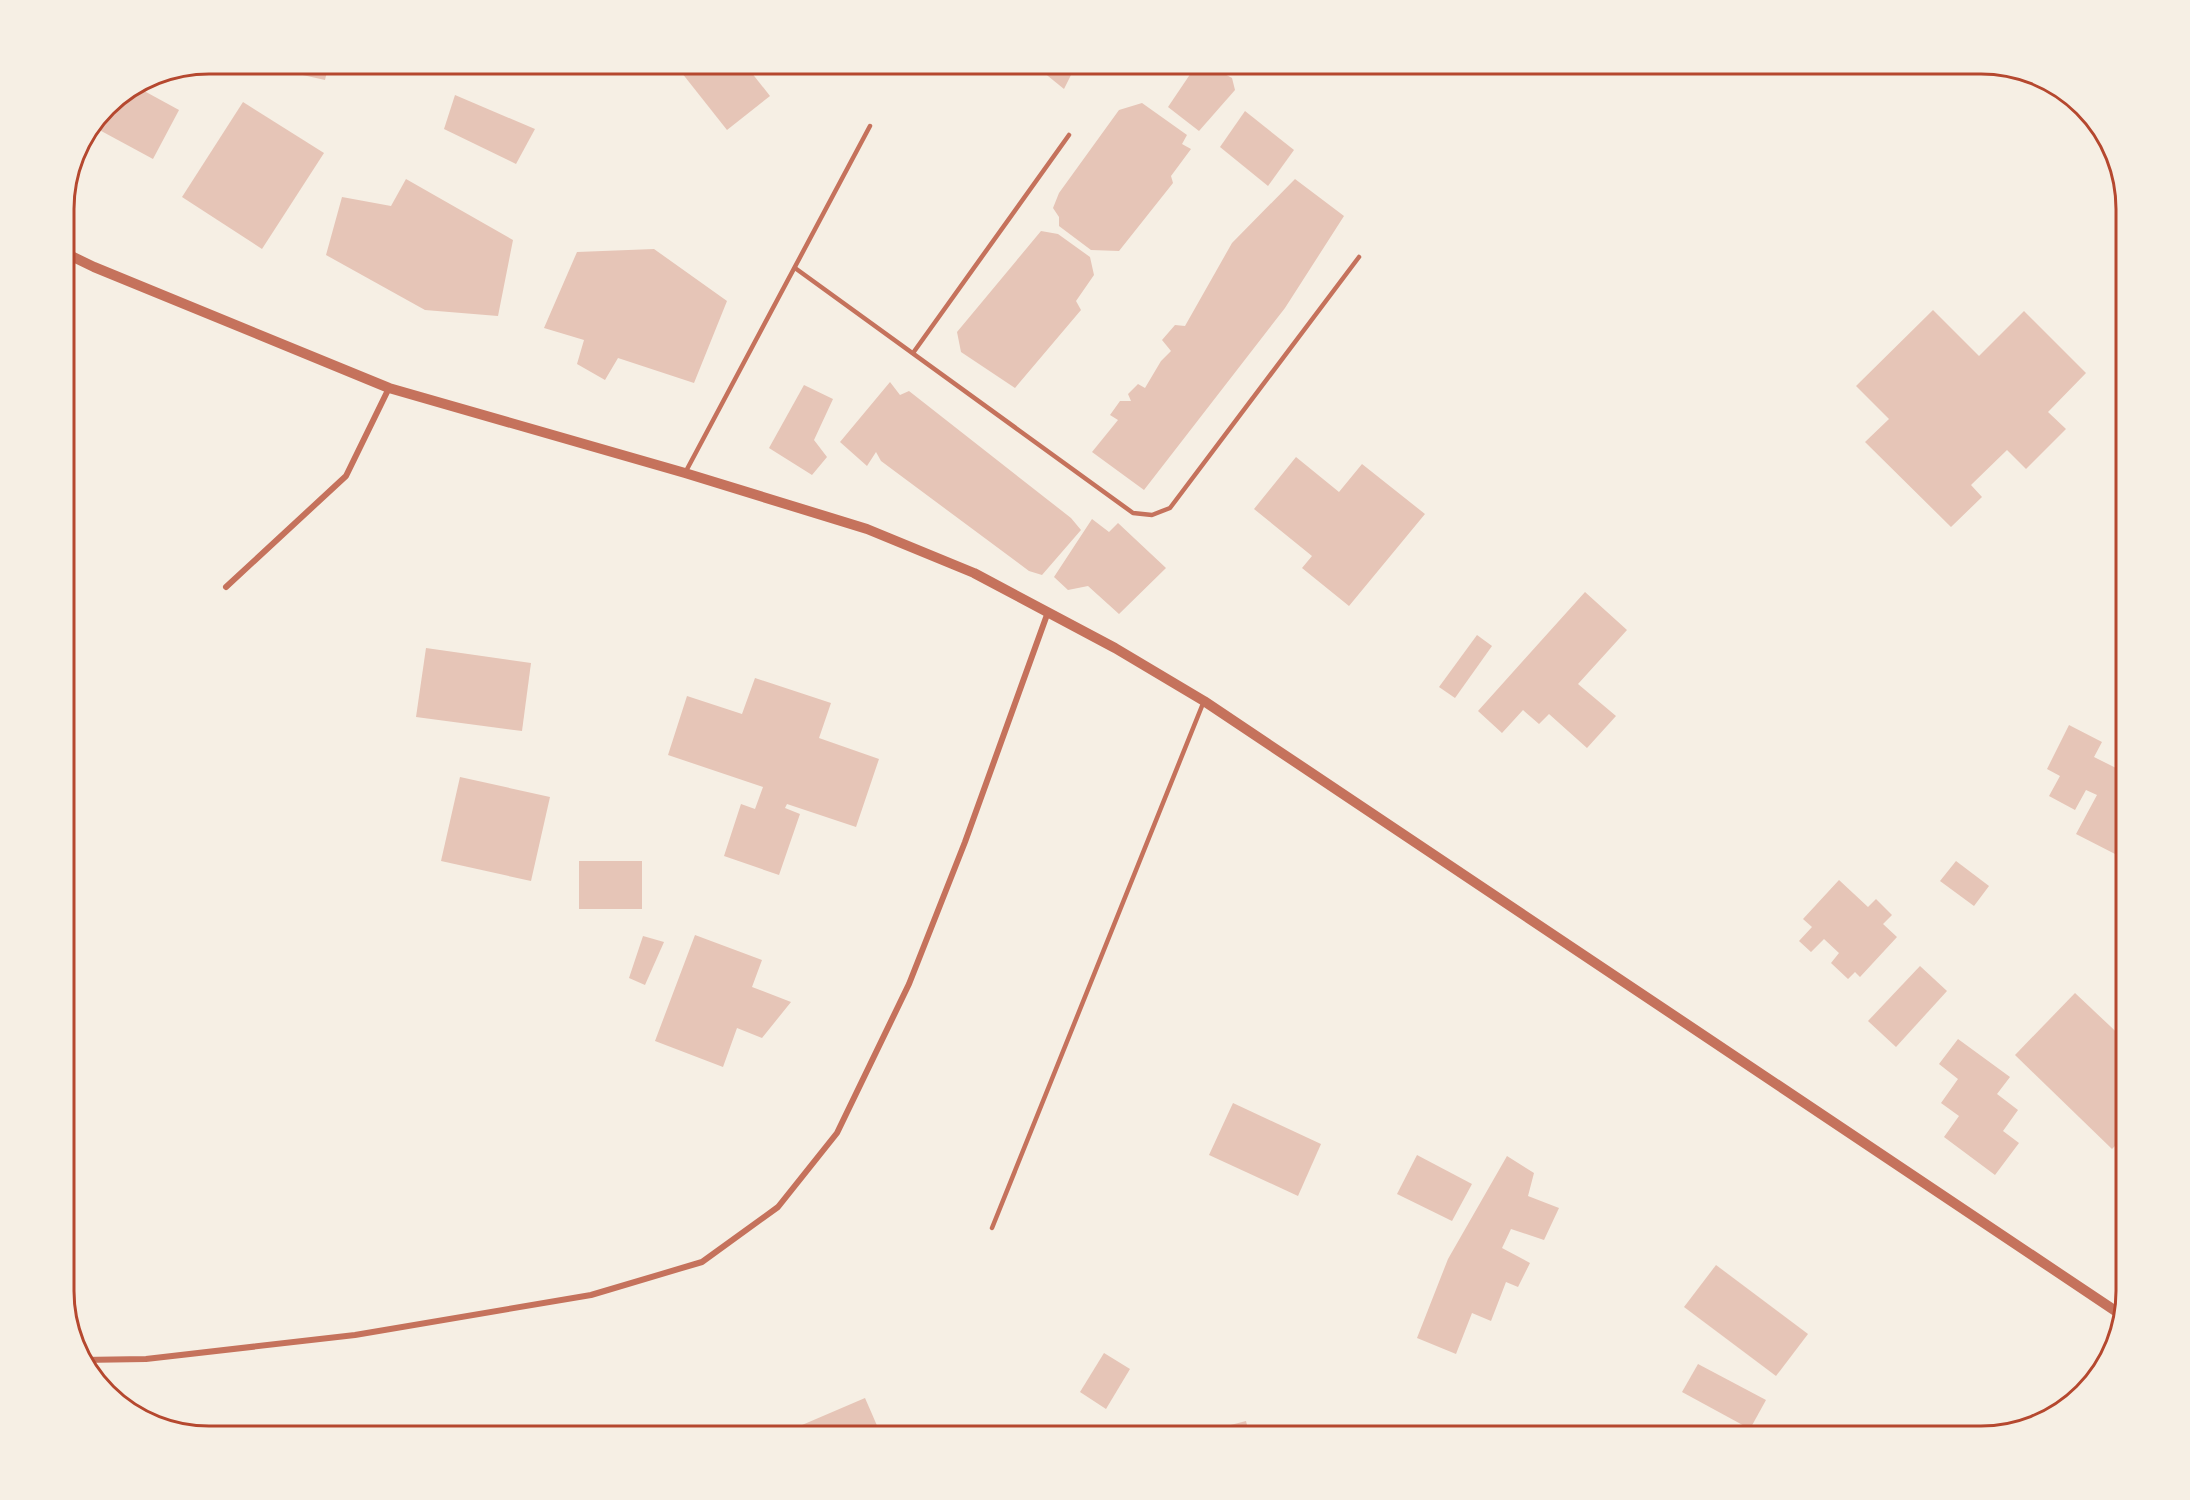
<svg xmlns="http://www.w3.org/2000/svg" width="2190" height="1500" font-family="Manrope,sans-serif">
  <style>
    .building { fill: #e6c5b7 }
    .lines { fill: none; stroke-linecap: round; stroke-linejoin: round }
    .service { stroke: #c5725c; stroke-width: 4.5 }
    .minor { stroke: #c5725c; stroke-width: 6 }
    .tertiary { stroke: #c5725c; stroke-width: 10 }
    .rim { fill: none; stroke: #b5482f; stroke-width: 3 }
  </style>
  <rect width="100%" height="100%" fill="#f6efe4"/>
  <g class="building">
    <path d="M 278,63 L 329,63 L 325,80 L 276,69 Z"/>
    <path d="M 674,63 L 744,63 L 770,96 L 727,130 Z"/>
    <path d="M 1032,63 L 1077,63 L 1064,89 Z"/>
    <path d="M 1208,65 L 1232,78 L 1235,90 L 1199,131 L 1168,107 L 1195,67 Z"/>
    <path d="M 135,86 L 179,110 L 153,159 L 92,126 L 106,105 Z"/>
    <path d="M 455,95 L 535,129 L 516,164 L 444,129 Z"/>
    <path d="M 243,102 L 324,153 L 262,249 L 182,197 Z"/>
    <path d="M 1142,103 L 1187,135 L 1182,144 L 1191,149 L 1171,176 L 1173,183 L 1119,251 L 1091,250 L 1059,226 L 1059,217 L 1053,208 L 1059,193 L 1119,110 Z"/>
    <path d="M 1245,111 L 1294,150 L 1268,186 L 1220,147 Z"/>
    <path d="M 406,179 L 513,240 L 498,316 L 425,310 L 326,255 L 342,197 L 391,206 Z"/>
    <path d="M 1295,179 L 1344,216 L 1285,308 L 1144,490 L 1092,452 L 1118,420 L 1110,415 L 1120,401 L 1131,401 L 1128,394 L 1138,384 L 1145,388 L 1161,361 L 1171,351 L 1162,340 L 1175,325 L 1185,326 L 1232,243 Z"/>
    <path d="M 1041,231 L 1058,234 L 1090,257 L 1094,275 L 1076,301 L 1081,310 L 1015,388 L 961,352 L 957,332 Z"/>
    <path d="M 654,249 L 727,301 L 694,383 L 618,358 L 605,380 L 577,364 L 584,340 L 544,328 L 577,252 Z"/>
    <path d="M 1933,310 L 1979,356 L 2024,311 L 2086,373 L 2048,412 L 2066,429 L 2026,469 L 2007,450 L 1971,485 L 1982,497 L 1951,527 L 1865,442 L 1889,419 L 1856,386 Z"/>
    <path d="M 890,382 L 900,395 L 909,391 L 1071,518 L 1081,530 L 1042,575 L 1029,571 L 881,461 L 876,452 L 867,466 L 840,442 Z"/>
    <path d="M 804,385 L 833,399 L 814,440 L 827,457 L 812,475 L 769,448 Z"/>
    <path d="M 1296,457 L 1339,492 L 1362,464 L 1425,514 L 1349,606 L 1302,568 L 1312,556 L 1254,509 Z"/>
    <path d="M 1092,519 L 1109,532 L 1118,523 L 1166,568 L 1119,614 L 1088,586 L 1068,590 L 1054,577 Z"/>
    <path d="M 1585,592 L 1627,630 L 1578,684 L 1616,716 L 1587,748 L 1549,714 L 1539,724 L 1523,710 L 1502,733 L 1478,711 Z"/>
    <path d="M 2124,600 L 2127,600 L 2127,688 L 2118,688 Z"/>
    <path d="M 1477,635 L 1492,646 L 1455,698 L 1439,687 Z"/>
    <path d="M 426,648 L 531,663 L 522,731 L 416,717 Z"/>
    <path d="M 755,678 L 831,703 L 819,738 L 879,759 L 856,827 L 787,804 L 785,808 L 800,814 L 779,875 L 724,856 L 741,804 L 755,809 L 763,787 L 668,755 L 687,696 L 742,714 Z"/>
    <path d="M 2069,725 L 2102,742 L 2094,757 L 2122,771 L 2127,761 L 2127,803 L 2122,800 L 2117,809 L 2127,814 L 2127,835 L 2117,855 L 2076,834 L 2097,795 L 2086,790 L 2075,810 L 2049,796 L 2060,776 L 2047,769 Z"/>
    <path d="M 460,777 L 550,797 L 531,881 L 441,861 Z"/>
    <rect x="579" y="861" width="63" height="48"/>
    <path d="M 1956,861 L 1989,886 L 1974,906 L 1940,881 Z"/>
    <path d="M 1839,880 L 1868,907 L 1876,899 L 1892,915 L 1883,924 L 1897,937 L 1860,977 L 1855,972 L 1848,979 L 1831,963 L 1839,953 L 1824,939 L 1811,952 L 1799,941 L 1812,927 L 1803,919 Z"/>
    <path d="M 695,935 L 762,960 L 752,987 L 791,1002 L 762,1038 L 737,1028 L 723,1067 L 655,1041 Z"/>
    <path d="M 643,936 L 664,942 L 645,985 L 629,978 Z"/>
    <path d="M 1920,966 L 1947,991 L 1896,1047 L 1868,1021 Z"/>
    <path d="M 2075,993 L 2127,1042 L 2127,1134 L 2112,1149 L 2015,1055 Z"/>
    <path d="M 1958,1039 L 2010,1077 L 1997,1094 L 2018,1110 L 2003,1131 L 2019,1143 L 1995,1175 L 1944,1137 L 1959,1116 L 1941,1103 L 1958,1079 L 1939,1064 Z"/>
    <path d="M 1233,1103 L 1321,1144 L 1298,1196 L 1209,1155 Z"/>
    <path d="M 1417,1155 L 1472,1184 L 1452,1221 L 1397,1194 Z"/>
    <path d="M 1507,1156 L 1534,1173 L 1528,1196 L 1559,1208 L 1544,1240 L 1511,1229 L 1502,1248 L 1530,1263 L 1518,1287 L 1506,1282 L 1491,1321 L 1472,1313 L 1456,1354 L 1417,1338 L 1448,1259 Z"/>
    <path d="M 1716,1265 L 1808,1334 L 1776,1376 L 1684,1307 Z"/>
    <path d="M 1104,1353 L 1130,1369 L 1106,1409 L 1080,1392 Z"/>
    <path d="M 1698,1364 L 1766,1400 L 1750,1429 L 1682,1392 Z"/>
    <path d="M 865,1398 L 882,1437 L 774,1437 Z"/>
    <path d="M 1246,1421 L 1250,1437 L 1193,1437 L 1192,1435 Z"/>
  </g>
  <g class="lines">
    <g class="service">
      <path d="M 795,268 L 1133,513 L 1152,515 L 1170,508 L 1359,257"/>
      <path d="M 913,353 L 1069,135"/>
      <path d="M 685,473 L 870,126"/>
      <path d="M 992,1228 L 1204,701"/>
    </g>
    <g class="minor">
      <path d="M 226,587 L 346,476 L 389,388"/>
      <path d="M 81,1360 L 146,1359 L 355,1335 L 591,1295 L 702,1262 L 778,1207 L 837,1133 L 909,984 L 965,842 L 1048,612"/>
    </g>
    <path class="tertiary" d="M 63,252 L 94,267 L 389,388 L 685,473 L 867,529 L 974,573 L 1115,648 L 1204,701 L 2120,1314"/>
  </g>
  <path d="M0 0H2190V1500H0ZM209 74H1981A135 135 0 0 1 2116 209V1291A135 135 0 0 1 1981 1426H209A135 135 0 0 1 74 1291V209A135 135 0 0 1 209 74Z" fill="#f6efe4" fill-rule="evenodd"/>
  <path class="rim" d="M209 74H1981A135 135 0 0 1 2116 209V1291A135 135 0 0 1 1981 1426H209A135 135 0 0 1 74 1291V209A135 135 0 0 1 209 74Z"/>
</svg>
